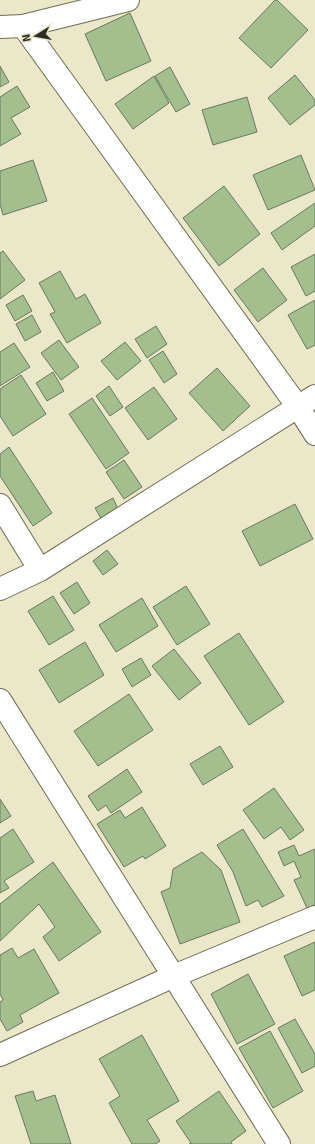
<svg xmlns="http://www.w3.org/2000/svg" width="315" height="1144" font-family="Signika,sans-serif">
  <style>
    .building { fill: #a3bf8d; stroke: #6a7860 }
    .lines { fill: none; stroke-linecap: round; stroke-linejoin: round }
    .minor-casing { stroke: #6f6d52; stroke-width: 24 }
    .minor { stroke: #fff; stroke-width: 22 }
  </style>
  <rect width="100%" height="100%" fill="#ebe8ca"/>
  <g class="building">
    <path d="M 275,0 L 277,0 L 308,30 L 271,68 L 239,38 Z"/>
    <path d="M 130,13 L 151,61 L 106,81 L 85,34 Z"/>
    <path d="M 0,66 L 9,82 L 0,87 Z"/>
    <path d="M 170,67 L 190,104 L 176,112 L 155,76 Z"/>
    <path d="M 295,75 L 315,100 L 315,105 L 290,125 L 268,98 Z"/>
    <path d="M 154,76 L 169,103 L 133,129 L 115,104 Z"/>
    <path d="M 17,86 L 30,107 L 11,118 L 21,134 L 0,146 L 0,97 Z"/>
    <path d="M 247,97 L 257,132 L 213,145 L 202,110 Z"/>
    <path d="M 301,155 L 315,190 L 268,210 L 253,175 Z"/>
    <path d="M 33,160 L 47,201 L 3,215 L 0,204 L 0,171 Z"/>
    <path d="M 224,186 L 260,234 L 219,266 L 183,218 Z"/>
    <path d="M 315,203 L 315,226 L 282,250 L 271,233 Z"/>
    <path d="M 3,251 L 25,280 L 0,299 L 0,253 Z"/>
    <path d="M 315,254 L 315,291 L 306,296 L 291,267 Z"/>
    <path d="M 263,268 L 287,300 L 258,322 L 234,290 Z"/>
    <path d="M 60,271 L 76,299 L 85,294 L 101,323 L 67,343 L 50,314 L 55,312 L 39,283 Z"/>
    <path d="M 23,295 L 32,311 L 15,321 L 6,305 Z"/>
    <path d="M 315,300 L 315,345 L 307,349 L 288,315 Z"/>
    <path d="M 32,315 L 41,332 L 25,341 L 16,324 Z"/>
    <path d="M 156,326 L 167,344 L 147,358 L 135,339 Z"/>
    <path d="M 59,340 L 79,367 L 61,380 L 41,353 Z"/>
    <path d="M 125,342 L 141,361 L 117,380 L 101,361 Z"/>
    <path d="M 14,343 L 30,367 L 0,386 L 0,352 Z"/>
    <path d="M 163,351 L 177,374 L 164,383 L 149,360 Z"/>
    <path d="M 217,368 L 250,406 L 223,431 L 189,393 Z"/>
    <path d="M 53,372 L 64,391 L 47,401 L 36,383 Z"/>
    <path d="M 21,375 L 46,414 L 13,436 L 0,416 L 0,389 Z"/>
    <path d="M 109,386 L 123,407 L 110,416 L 96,396 Z"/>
    <path d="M 154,387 L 177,419 L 148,440 L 125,408 Z"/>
    <path d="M 92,398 L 129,453 L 106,469 L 69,414 Z"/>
    <path d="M 9,447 L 52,513 L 33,526 L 0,476 L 0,454 Z"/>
    <path d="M 124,460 L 142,487 L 124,499 L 106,472 Z"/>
    <path d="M 113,498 L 119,511 L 102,520 L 95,508 Z"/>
    <path d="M 295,504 L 313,539 L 260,566 L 242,531 Z"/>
    <path d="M 107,550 L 118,564 L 103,575 L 93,561 Z"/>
    <path d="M 77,582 L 90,603 L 74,614 L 60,593 Z"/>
    <path d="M 186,586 L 210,624 L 177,645 L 153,607 Z"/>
    <path d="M 53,596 L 74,630 L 49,645 L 28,611 Z"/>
    <path d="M 142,598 L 158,626 L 116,652 L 99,625 Z"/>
    <path d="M 239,633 L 284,702 L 249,725 L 204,656 Z"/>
    <path d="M 85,642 L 104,675 L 59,703 L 39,670 Z"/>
    <path d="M 174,649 L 201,683 L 179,700 L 152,666 Z"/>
    <path d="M 141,658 L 151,675 L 132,687 L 122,669 Z"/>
    <path d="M 129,694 L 153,730 L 98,766 L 74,731 Z"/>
    <path d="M 220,746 L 233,767 L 203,785 L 190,764 Z"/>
    <path d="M 127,769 L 142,792 L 111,813 L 106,805 L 98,811 L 88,796 Z"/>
    <path d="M 274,788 L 304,830 L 290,840 L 281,827 L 264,839 L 243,810 Z"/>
    <path d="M 0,799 L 11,816 L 0,823 Z"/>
    <path d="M 142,807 L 166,846 L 145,859 L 143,856 L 124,867 L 97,824 L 120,810 L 125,818 Z"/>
    <path d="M 13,829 L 34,862 L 4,881 L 9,888 L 0,893 L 0,838 Z"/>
    <path d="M 243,829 L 284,896 L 262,907 L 258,900 L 246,906 L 233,872 L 217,845 Z"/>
    <path d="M 294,845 L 299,856 L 315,849 L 315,905 L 307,908 L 294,880 L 301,877 L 294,861 L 284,866 L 278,852 Z"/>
    <path d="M 202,852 L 221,870 L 240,922 L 180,944 L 161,892 L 170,888 L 173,869 Z"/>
    <path d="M 53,862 L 101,932 L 59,961 L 43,937 L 55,927 L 39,904 L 0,941 L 0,904 Z"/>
    <path d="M 315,942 L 315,990 L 302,996 L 284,956 Z"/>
    <path d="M 12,948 L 18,958 L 34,949 L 59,993 L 20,1015 L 23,1022 L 7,1031 L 0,1019 L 0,1002 L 3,1000 L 0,994 L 0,955 Z"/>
    <path d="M 248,974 L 275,1024 L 237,1044 L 211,994 Z"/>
    <path d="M 295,1019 L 315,1054 L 315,1066 L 302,1073 L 278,1028 Z"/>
    <path d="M 270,1031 L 303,1091 L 273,1108 L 239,1048 Z"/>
    <path d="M 142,1035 L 179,1101 L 147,1120 L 160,1141 L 156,1144 L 132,1144 L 109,1103 L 120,1096 L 99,1059 Z"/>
    <path d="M 33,1091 L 36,1101 L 55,1095 L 71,1144 L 31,1144 L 15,1096 Z"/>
    <path d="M 219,1091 L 246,1131 L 231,1142 L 232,1144 L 189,1144 L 191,1143 L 176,1121 Z"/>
  </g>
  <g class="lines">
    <g class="minor-casing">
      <g id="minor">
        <path d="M 23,26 L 298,407 L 315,434"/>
        <path d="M 0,27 L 23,26 L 128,0"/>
        <path d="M 0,505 L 40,570"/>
        <path d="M 0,589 L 40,570 L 315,396"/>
        <path d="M 0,700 L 279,1144"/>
        <path d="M 0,1055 L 174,976 L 315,917"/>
      </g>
    </g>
    <use href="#minor" class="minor"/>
  </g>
  <g transform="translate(36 36) rotate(259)" stroke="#ebe8ca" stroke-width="3" paint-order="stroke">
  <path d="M0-3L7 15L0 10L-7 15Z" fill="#2e2d22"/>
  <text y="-6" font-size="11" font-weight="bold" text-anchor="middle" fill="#2e2d22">N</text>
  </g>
</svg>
